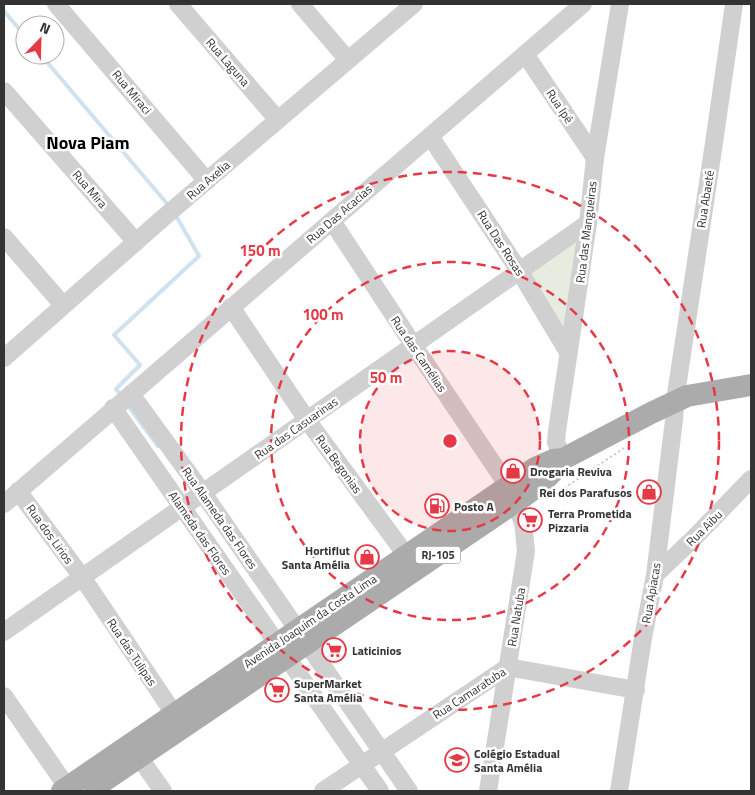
<svg xmlns="http://www.w3.org/2000/svg" width="755" height="795" font-family="'Titillium Web',sans-serif">
  <style>
    .green { fill: #e6ecdf }
    .lines { fill: none; stroke-linecap: round; stroke-linejoin: round }
    .stream { stroke: #cfe2ee; stroke-width: 4 }
    .path { stroke: #cdcdcd; stroke-width: 2; stroke-dasharray: 2.5 2.5; stroke-linecap: butt }
    .minor { stroke: #d0d0d0; stroke-width: 18 }
    .major { stroke: #ababab; stroke-width: 22 }
    .ring { fill: none; stroke: #e63946; stroke-width: 2.5; stroke-dasharray: 9 6 }
    .labels { text-anchor: middle; dominant-baseline: central; stroke-width: 5; stroke-linejoin: round; paint-order: stroke }
    .shield { fill: #fff; stroke: #707070; stroke-width: 1 }
    .shield-label { font-size: 11px; font-weight: bold; fill: #333 }
    .street-label { font-size: 12px; fill: #333; stroke: #fff }
    .poi-label { font-size: 12px; font-weight: bold; fill: #333; stroke: #fff; text-anchor: start }
    .district-label { font-size: 18px; font-weight: bold; fill: #000; stroke: #fff }
    .centre { fill: #e63946; stroke: #fff; stroke-width: 2.5 }
    .ring-label { font-size: 15px; text-anchor: middle; font-weight: bold; fill: #e63946; stroke: #fff; stroke-width: 5; stroke-linejoin: round; paint-order: stroke }
  </style>
  <rect width="100%" height="100%" fill="#fff"/>
  <path class="green" d="M 588,225 L 569,344 L 521,272 Z"/>
  <g class="lines">
    <g class="stream">
      <path d="M 4,11 L 25,36"/>
      <path d="M 41,55 L 169,206"/>
      <path d="M 121,396 L 116,389 L 140,365 L 114,335 L 199,256 L 175,214"/>
      <path d="M 126,403 L 158,446"/>
    </g>
    <path class="path" d="M 560,491 L 624,448"/>
    <g class="minor">
      <path d="M 56,4 L 207,181"/>
      <path d="M 178,4 L 278,120"/>
      <path d="M 300,4 L 348,60"/>
      <path d="M 525,54 L 595,158"/>
      <path d="M 4,91 L 136,242"/>
      <path d="M 430,136 L 520,272 L 568,352"/>
      <path d="M 332,221 L 414,346 L 508,486"/>
      <path d="M 4,237 L 63,305"/>
      <path d="M 231,307 L 307,420 L 414,566"/>
      <path d="M 4,358 L 163,218 L 414,4"/>
      <path d="M 131,394 L 203,493 L 409,791"/>
      <path d="M 113,408 L 380,791"/>
      <path d="M 563,459 L 556,442 L 557,431 L 588,223 L 595,158 L 620,4"/>
      <path d="M 18,491 L 82,577 L 181,724"/>
      <path d="M 4,504 L 583,4"/>
      <path d="M 655,575 L 694,538 L 751,479"/>
      <path d="M 4,632 L 588,223"/>
      <path d="M 4,696 L 67,787"/>
      <path d="M 139,757 L 163,791"/>
      <path d="M 323,791 L 508,667 L 636,690"/>
      <path d="M 488,791 L 526,551 L 523,522 L 514,503"/>
      <path d="M 619,791 L 643,638 L 655,575 L 674,420 L 676,394 L 714,143 L 734,4"/>
    </g>
    <g class="major">
      <path d="M 95,787 L 514,503 C 533,490 550,478 563,459"/>
      <path d="M 62,791 L 535,468 L 553,460 L 563,459 L 651,413 L 687,396 L 751,385"/>
    </g>
  </g>
  <circle cx="450" cy="441" r="90" fill="#e63946" fill-opacity=".12"/>
  <g class="ring">
    <circle cx="450" cy="441" r="90"/>
    <circle cx="450" cy="441" r="179"/>
    <circle cx="450" cy="441" r="269"/>
  </g>
  <defs>
    <g id="shop-ring" transform="scale(1.25)"><circle r="9.5" fill="#fff" stroke="#e63946" stroke-width="1.5"/><path d="M-5-2.5h2.3a2.7 3.5 0 0 1 5.4 0H5L5.5 6h-11ZM-1.5-2.5h3a1.5 2.3 0 0 0-3 0Z" fill="#e63946"/></g>
    <g id="fuel-ring" transform="scale(1.25)"><circle r="9.5" fill="#fff" stroke="#e63946" stroke-width="1.5"/><path d="M-5.5-6h7V0h2V4h1.3V-2.5L3-4.5l.8-.8L6-3V5H2.5V1h-1V6h-7ZM-4.2-4.7v3.2H.2V-4.7Z" fill="#e63946"/></g>
    <g id="supermarket-ring" transform="scale(1.25)"><circle r="9.5" fill="#fff" stroke="#e63946" stroke-width="1.5"/><path d="M-6-5.5h2.5l.6 2H6L4.5 2H-2.5L-4.4-4H-6ZM-1.5 3.2a1.3 1.3 0 1 0 .1 0ZM3 3.2a1.3 1.3 0 1 0 .1 0Z" fill="#e63946"/></g>
    <g id="school-ring" transform="scale(1.25)"><circle r="9.5" fill="#fff" stroke="#e63946" stroke-width="1.5"/><path d="M0-5L7-2L0 1L-7-2ZM-4 1L0 2.5L4 1V4Q0 6-4 4Z" fill="#e63946"/></g>
  </defs>
  <g fill-rule="evenodd">
    <use href="#shop-ring" x="513" y="471"/>
    <use href="#shop-ring" x="649" y="492"/>
    <use href="#fuel-ring" x="437" y="506"/>
    <use href="#supermarket-ring" x="530" y="520"/>
    <use href="#shop-ring" x="367" y="557"/>
    <use href="#supermarket-ring" x="334" y="650"/>
    <use href="#supermarket-ring" x="277" y="690"/>
    <use href="#school-ring" x="457" y="760"/>
  </g>
  <g class="labels">
    <rect class="shield" x="415.5" y="546.5" width="45" height="17" rx="4"/>
    <g class="shield-label">
      <text x="438" y="555">RJ-105</text>
    </g>
    <g class="street-label">
      <text transform="translate(228 62) rotate(49)">Rua Laguna</text>
      <text transform="translate(132 92) rotate(50)">Rua Miraci</text>
      <text transform="translate(560 106) rotate(56)">Rua Ipê</text>
      <text transform="translate(208 180) rotate(-41)">Rua Axelia</text>
      <text transform="translate(90 189) rotate(49)">Rua Mira</text>
      <text transform="translate(705 199) rotate(-81)">Rua Abaeté</text>
      <text transform="translate(339 214) rotate(-41)">Rua Das Acacias</text>
      <text transform="translate(586 232) rotate(-83)">Rua das Mangueiras</text>
      <text transform="translate(501 243) rotate(57)">Rua Das Rosas</text>
      <text transform="translate(419 354) rotate(56)">Rua das Camélias</text>
      <text transform="translate(296 428) rotate(-35)">Rua das Casuarinas</text>
      <text transform="translate(339 464) rotate(54)">Rua Begonias</text>
      <text transform="translate(220 518) rotate(55)">Rua Alameda das Flores</text>
      <text transform="translate(704 528) rotate(-45)">Rua Aibu</text>
      <text transform="translate(200 533) rotate(55)">Alameda das Flores</text>
      <text transform="translate(50 534) rotate(54)">Rua dos Lirios</text>
      <text transform="translate(651 593) rotate(-80)">Rua Apiacas</text>
      <text transform="translate(516 617) rotate(-81)">Rua Natuba</text>
      <text transform="translate(310 621) rotate(-34)">Avenida Joaquim da Costa Lima</text>
      <text transform="translate(132 652) rotate(56)">Rua das Tulipas</text>
      <text transform="translate(469 693) rotate(-33)">Rua Camaratuba</text>
    </g>
    <g class="poi-label">
      <text x="530" y="471">Drogaria Reviva</text>
      <text x="632" y="492" text-anchor="end">Rei dos Parafusos</text>
      <text x="454" y="506">Posto A</text>
      <text x="548" y="513">Terra Prometida<tspan x="548" dy="14">Pizzaria</tspan></text>
      <text x="350" y="550" text-anchor="end">Hortiflut<tspan x="350" dy="14">Santa Amélia</tspan></text>
      <text x="352" y="650">Laticinios</text>
      <text x="294" y="683">SuperMarket<tspan x="294" dy="14">Santa Amélia</tspan></text>
      <text x="474" y="753">Colégio Estadual<tspan x="474" dy="14">Santa Amélia</tspan></text>
    </g>
    <g class="district-label">
      <text x="88" y="142">Nova Piam</text>
    </g>
  </g>
  <circle cx="450" cy="441" r="8" class="centre"/>
  <g class="ring-label">
    <text x="260" y="256">150 m</text>
    <text x="323" y="320">100 m</text>
    <text x="386" y="383">50 m</text>
  </g>
  <rect width="755" height="795" fill="none" stroke="#333333" stroke-width="10"/>
  <g transform="translate(40 40) rotate(23)"><circle r="24" fill="#ffffff" stroke="#adadad"/>
  <path d="M0-4L9 19L0 12L-9 19Z" fill="#e63946"/>
  <text y="-8" font-size="14" font-weight="bold" text-anchor="middle" fill="#333333">N</text>
  </g>
</svg>
